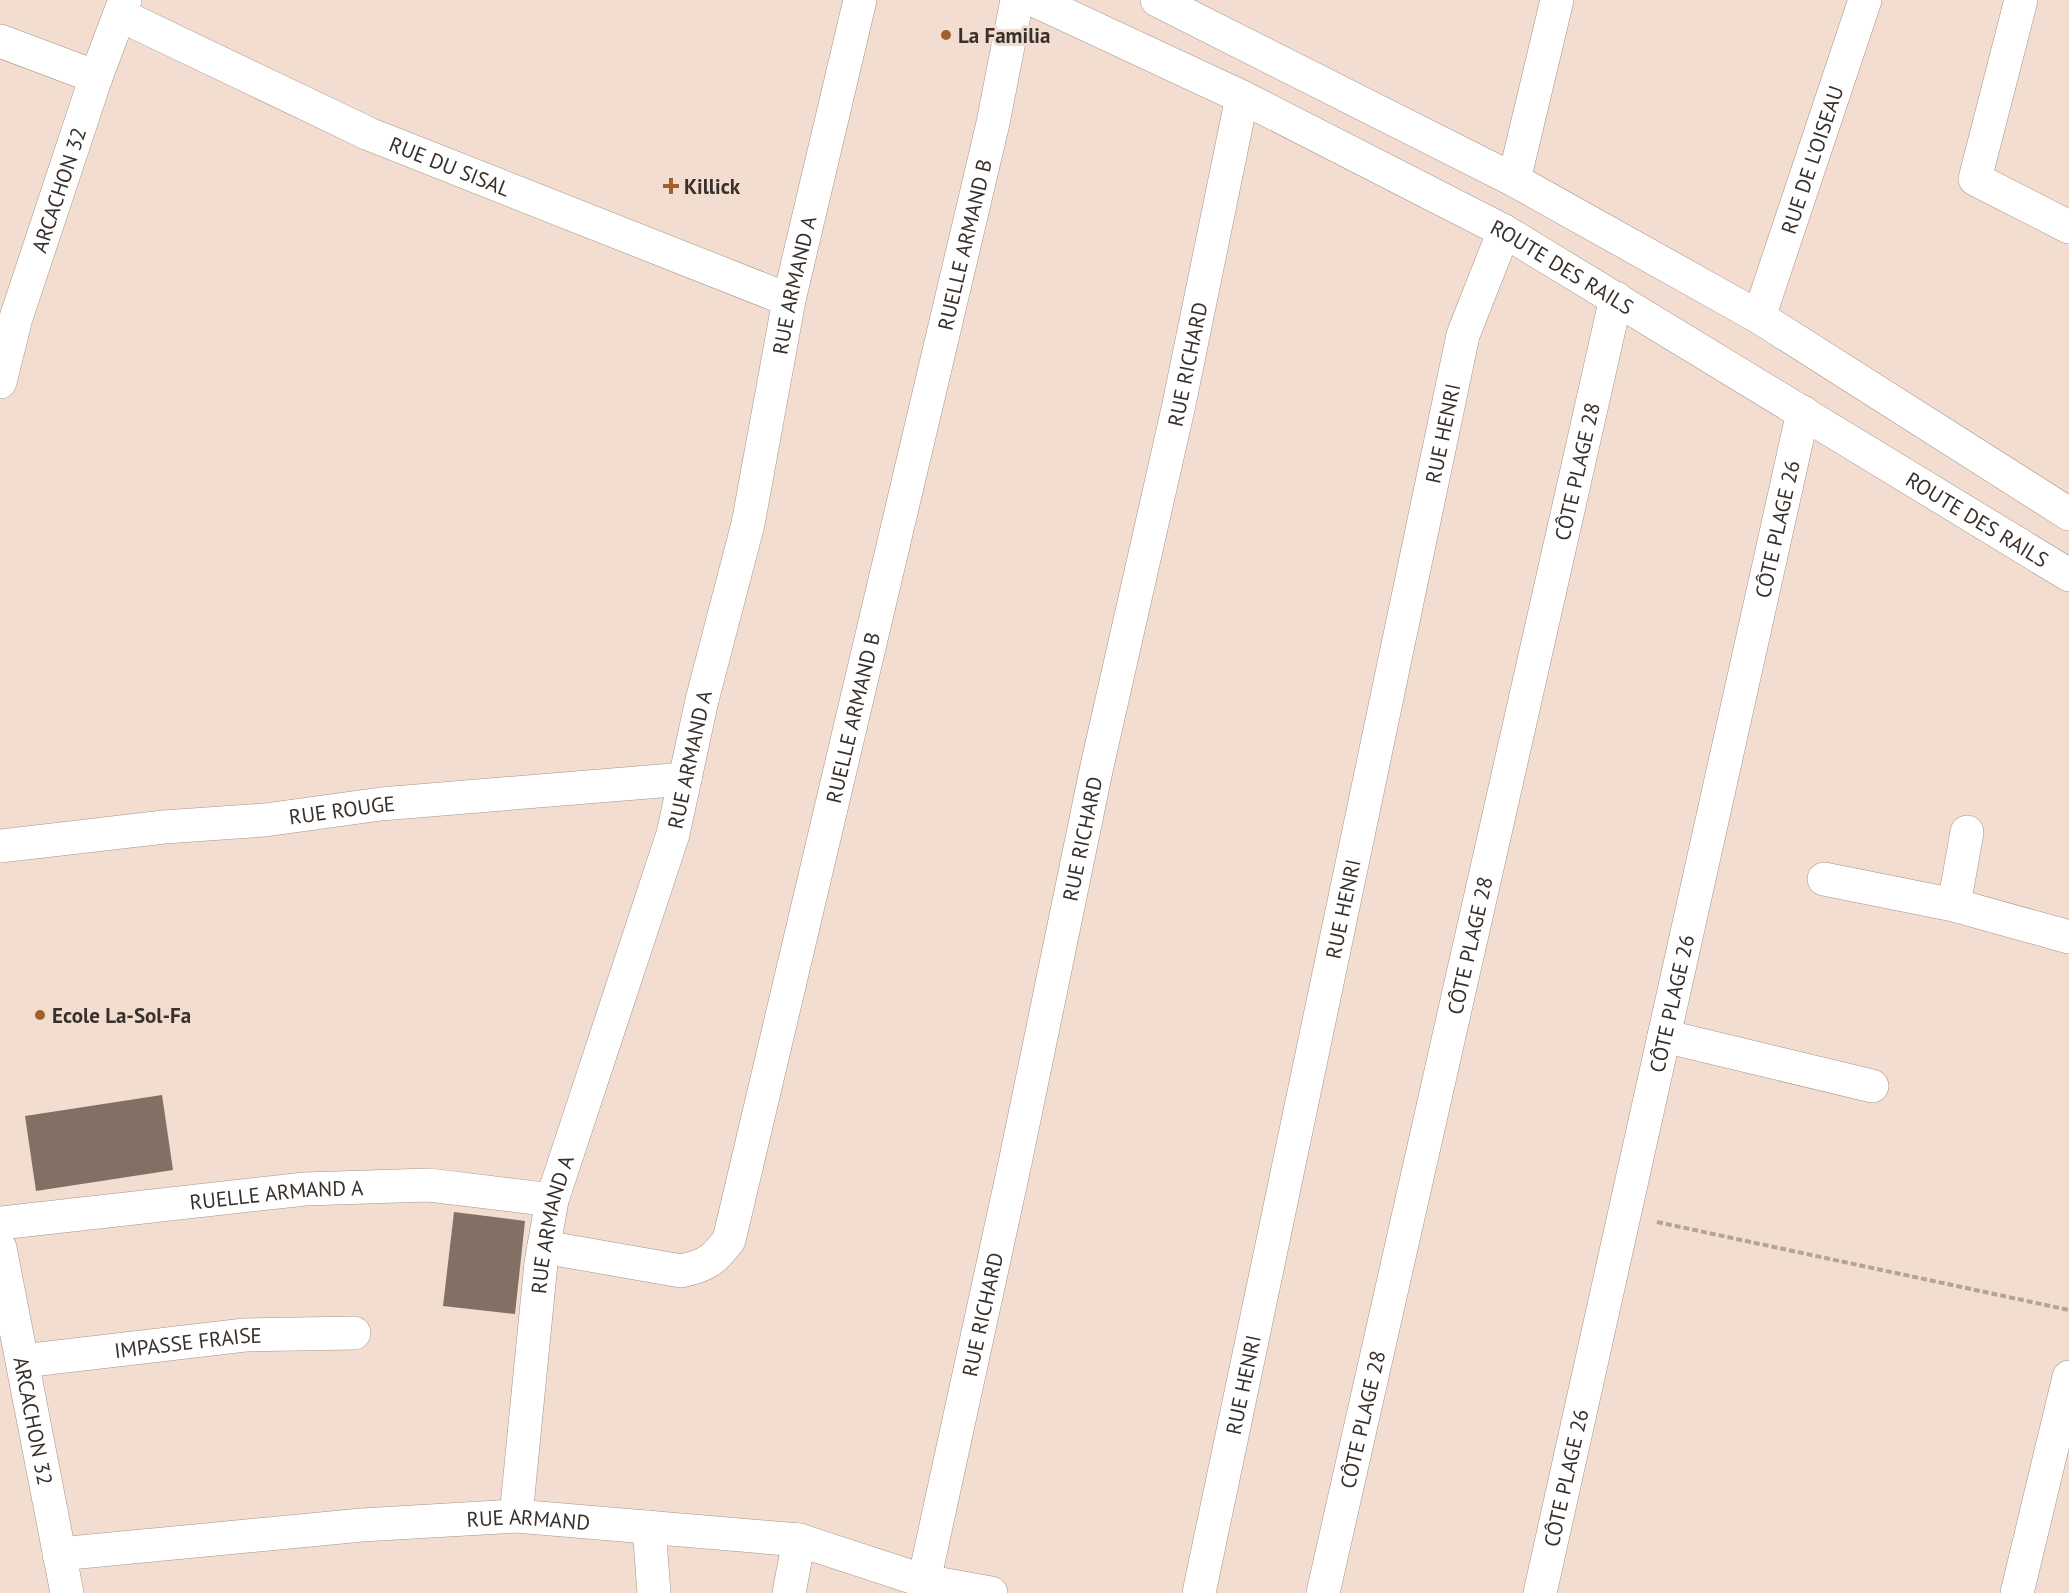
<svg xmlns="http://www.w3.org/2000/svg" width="2069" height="1593" font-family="'PT Sans',sans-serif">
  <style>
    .building { fill: #827064 }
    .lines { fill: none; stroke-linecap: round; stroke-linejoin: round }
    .minor-casing { stroke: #a79487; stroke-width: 34 }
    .major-casing { stroke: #a79487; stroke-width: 34 }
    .path { stroke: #b4a399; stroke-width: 4; stroke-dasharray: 6 3; stroke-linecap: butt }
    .minor { stroke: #fff; stroke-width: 33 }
    .major { stroke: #fff; stroke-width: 33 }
    .poi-dot { fill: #a2602c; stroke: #f2ddd0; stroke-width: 2 }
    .labels { text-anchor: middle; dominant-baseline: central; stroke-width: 6; stroke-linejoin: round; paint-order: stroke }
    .poi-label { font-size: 21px; font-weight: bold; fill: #38302b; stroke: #f2ddd0; text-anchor: start }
    .street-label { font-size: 21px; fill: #38302b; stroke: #f2ddd0 }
  </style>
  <rect width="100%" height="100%" fill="#f2ddd0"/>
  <g class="building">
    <path d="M 162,1095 L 173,1170 L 36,1191 L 25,1116 Z"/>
    <path d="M 454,1212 L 525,1221 L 515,1314 L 443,1306 Z"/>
  </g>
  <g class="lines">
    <g class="minor-casing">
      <g id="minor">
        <path d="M 2021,0 L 1975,179 L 2069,227"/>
        <path id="s1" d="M 120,15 L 369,134 L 789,300"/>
        <path d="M 0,41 L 96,77"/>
        <path d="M 1514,180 L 1557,0"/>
        <path id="s2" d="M 1759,317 L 1865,0"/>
        <path id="s3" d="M 0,382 L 16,318 L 96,77 L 125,0"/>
        <path id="s4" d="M 0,846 L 164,827 L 265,820 L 381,804 L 685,779"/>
        <path d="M 1824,879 L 1954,905 L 2069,937"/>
        <path d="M 1954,905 L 1967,832"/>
        <path d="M 1664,1036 L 1872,1086"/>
        <path id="s5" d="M 0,1223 L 305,1189 L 429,1185 L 552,1200"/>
        <path id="s6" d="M 544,1247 L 681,1271 C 707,1265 713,1261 729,1240 L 993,123 L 1017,0"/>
        <path id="s7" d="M 0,1248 L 67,1593"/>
        <path id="s8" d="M 23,1361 L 245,1335 L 354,1333"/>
        <path id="s9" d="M 516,1516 L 541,1263 L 552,1200 L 673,834 L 702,700 L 748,524 L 789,300 L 860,0"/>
        <path d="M 649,1527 L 654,1593"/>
        <path id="s10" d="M 59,1554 L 362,1525 L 516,1516 L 799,1540 L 924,1581 L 991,1593"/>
        <path id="s11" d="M 924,1581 L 1015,1163 L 1097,766 L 1178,409 L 1242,97"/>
        <path d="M 789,1593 L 799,1540"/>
        <path id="s12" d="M 1199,1593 L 1463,335 L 1504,231"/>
        <path id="s13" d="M 1323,1593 L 1616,298"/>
        <path id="s14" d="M 1540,1593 L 1803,412"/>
        <path d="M 2017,1593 L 2069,1377"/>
      </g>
    </g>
    <g class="major-casing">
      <g id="major">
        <path id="s15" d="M 1034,0 L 1242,97 L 1504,231 L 2069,575"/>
        <path d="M 1157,0 L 1514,180 L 1759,317 L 2069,514"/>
      </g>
    </g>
    <path class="path" d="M 1657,1222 L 2069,1310"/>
    <use href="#minor" class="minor"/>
    <use href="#major" class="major"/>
  </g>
  <g class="poi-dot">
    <circle cx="946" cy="35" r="6"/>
    <path d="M668 177h6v6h6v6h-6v6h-6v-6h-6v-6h6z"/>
    <circle cx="40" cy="1015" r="6"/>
  </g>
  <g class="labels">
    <g class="poi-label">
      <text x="958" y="35">La Familia</text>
      <text x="684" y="186">Killick</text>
      <text x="52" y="1015">Ecole La-Sol-Fa</text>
    </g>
    <g class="street-label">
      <text stroke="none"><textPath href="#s2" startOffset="166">RUE DE L'OISEAU</textPath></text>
      <text stroke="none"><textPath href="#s1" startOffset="363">RUE DU SISAL</textPath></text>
      <text stroke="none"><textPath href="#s3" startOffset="201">ARCACHON 32</textPath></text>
      <text stroke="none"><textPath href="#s6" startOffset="1221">RUELLE ARMAND B</textPath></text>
      <text stroke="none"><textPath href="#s15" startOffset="592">ROUTE DES RAILS</textPath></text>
      <text stroke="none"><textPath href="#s9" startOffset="1266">RUE ARMAND A</textPath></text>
      <text stroke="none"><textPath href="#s11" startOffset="1245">RUE RICHARD</textPath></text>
      <text stroke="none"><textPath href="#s12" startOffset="1185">RUE HENRI</textPath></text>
      <text stroke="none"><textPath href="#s13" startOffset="1150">CÔTE PLAGE 28</textPath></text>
      <text stroke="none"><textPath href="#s15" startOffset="1078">ROUTE DES RAILS</textPath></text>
      <text stroke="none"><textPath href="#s14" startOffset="1090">CÔTE PLAGE 26</textPath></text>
      <text stroke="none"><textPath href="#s6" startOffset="735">RUELLE ARMAND B</textPath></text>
      <text stroke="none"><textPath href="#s9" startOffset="780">RUE ARMAND A</textPath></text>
      <text stroke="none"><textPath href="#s4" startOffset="344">RUE ROUGE</textPath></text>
      <text stroke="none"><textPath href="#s11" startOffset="759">RUE RICHARD</textPath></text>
      <text stroke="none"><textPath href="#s12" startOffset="699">RUE HENRI</textPath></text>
      <text stroke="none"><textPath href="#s13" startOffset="664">CÔTE PLAGE 28</textPath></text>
      <text stroke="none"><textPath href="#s14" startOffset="604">CÔTE PLAGE 26</textPath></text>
      <text stroke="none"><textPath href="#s5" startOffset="278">RUELLE ARMAND A</textPath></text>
      <text stroke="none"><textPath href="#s9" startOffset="294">RUE ARMAND A</textPath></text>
      <text stroke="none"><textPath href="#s11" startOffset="273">RUE RICHARD</textPath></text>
      <text stroke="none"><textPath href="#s8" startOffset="166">IMPASSE FRAISE</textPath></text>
      <text stroke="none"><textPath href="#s12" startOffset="213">RUE HENRI</textPath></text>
      <text stroke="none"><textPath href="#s13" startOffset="178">CÔTE PLAGE 28</textPath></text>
      <text stroke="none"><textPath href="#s7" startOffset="176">ARCACHON 32</textPath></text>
      <text stroke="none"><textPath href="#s14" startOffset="118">CÔTE PLAGE 26</textPath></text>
      <text stroke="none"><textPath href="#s10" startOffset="471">RUE ARMAND</textPath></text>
    </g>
  </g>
</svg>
